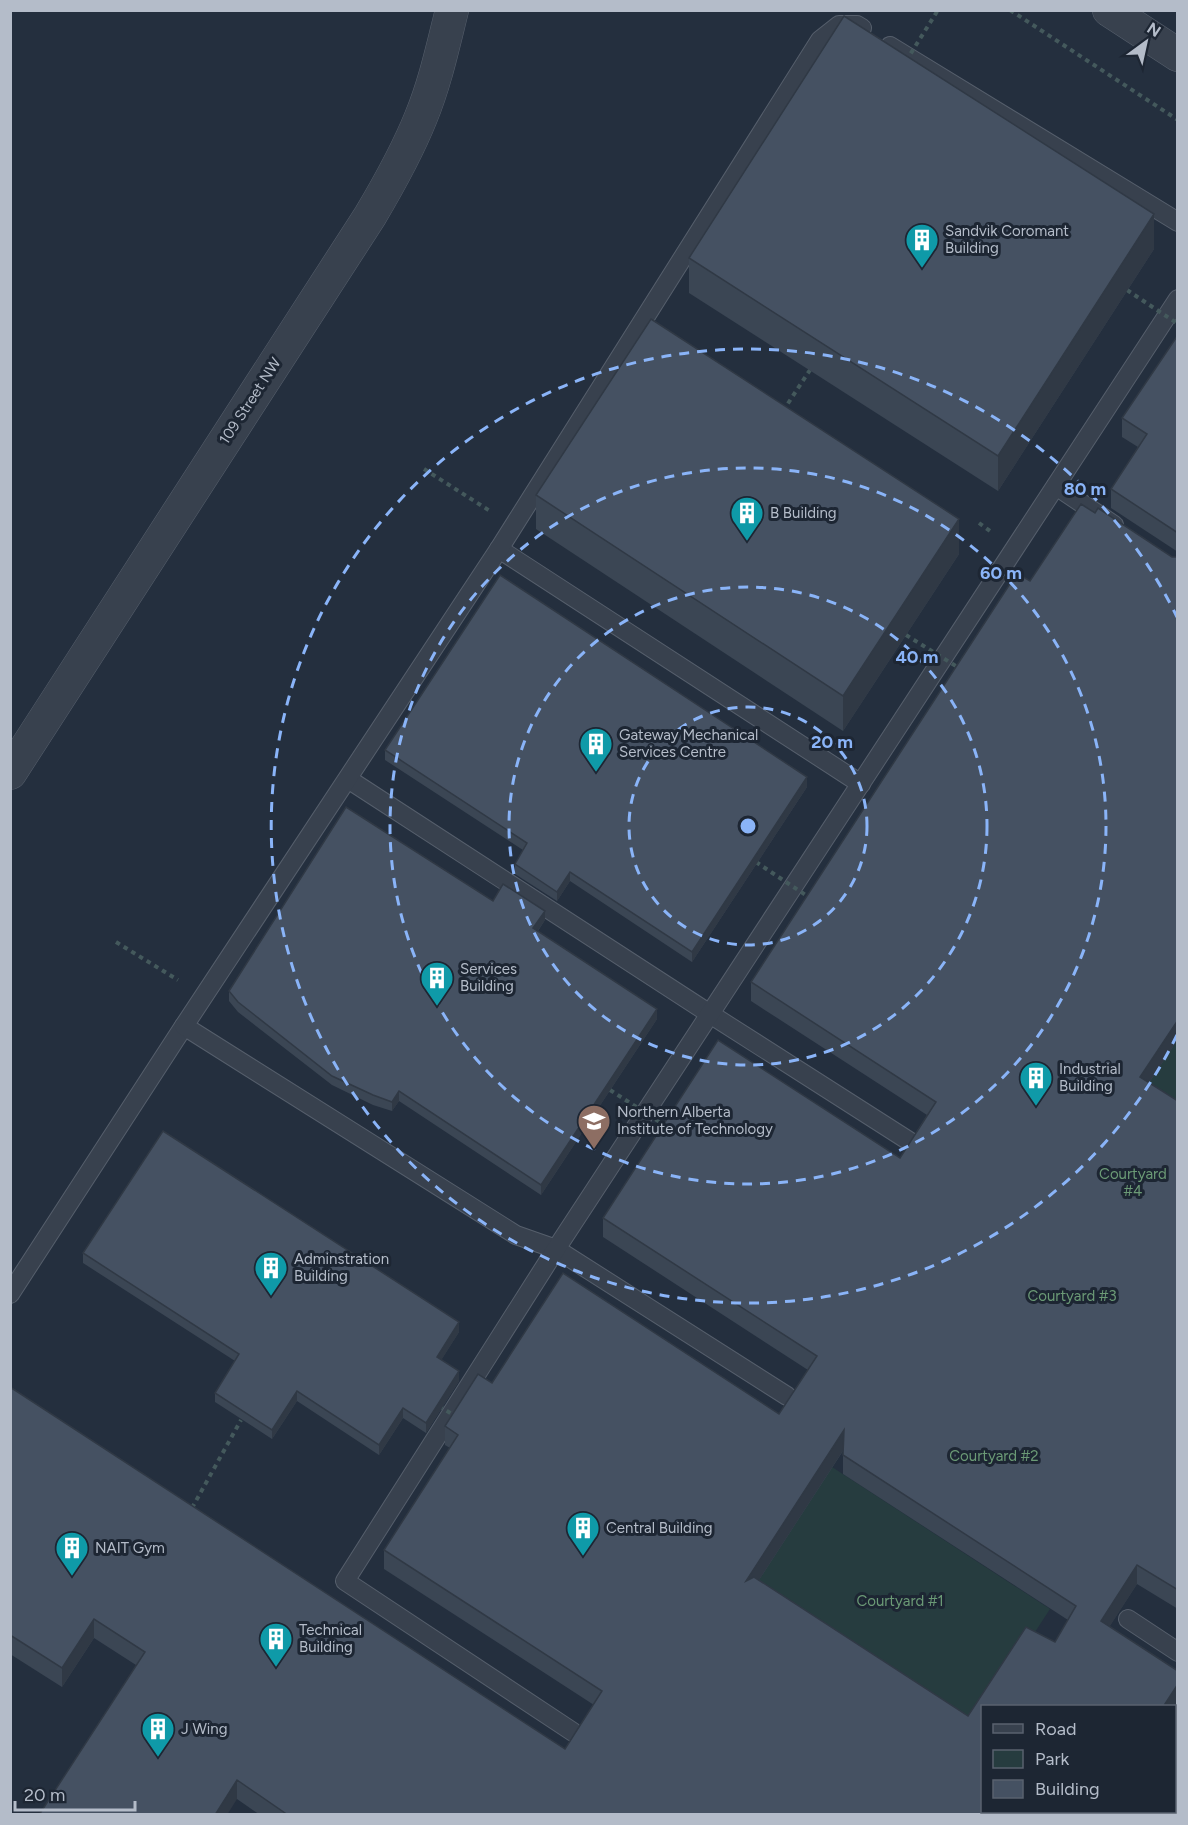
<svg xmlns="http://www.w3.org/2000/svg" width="1188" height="1825" font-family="Figtree,sans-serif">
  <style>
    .green { fill: #263c3f }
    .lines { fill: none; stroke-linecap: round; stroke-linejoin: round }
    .service-casing { stroke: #565f6c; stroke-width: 20 }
    .minor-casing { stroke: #565f6c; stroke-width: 34 }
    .path { stroke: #44595c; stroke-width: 4; stroke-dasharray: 4.5 4.5; stroke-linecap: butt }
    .service { stroke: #38414e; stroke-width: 18 }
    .minor { stroke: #38414e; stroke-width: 33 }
    .path-bridge { stroke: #44595c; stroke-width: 4; stroke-dasharray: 4.5 4.5; stroke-linecap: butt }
    .wall { fill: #3b4654; fill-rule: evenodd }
    .shaded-wall { fill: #303945 }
    .building { fill: #455162; stroke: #303945; stroke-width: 1.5; fill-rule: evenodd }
    .ring { fill: none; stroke: #8ab4f8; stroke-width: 3; stroke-dasharray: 10 8 }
    .labels { text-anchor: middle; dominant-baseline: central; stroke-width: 6; stroke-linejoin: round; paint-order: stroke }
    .poi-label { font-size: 15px; fill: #b4bcc9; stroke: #1d2633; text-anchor: start }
    .street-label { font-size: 15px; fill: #b4bcc9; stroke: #1d2633 }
    .park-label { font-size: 15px; fill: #6b9a76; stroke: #1d2633 }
    .centre { fill: #8ab4f8; stroke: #1d2633; stroke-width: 3 }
    .ring-label { font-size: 18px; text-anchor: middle; font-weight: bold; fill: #8ab4f8; stroke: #1d2633; stroke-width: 6; stroke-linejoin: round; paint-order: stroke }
  </style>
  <rect width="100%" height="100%" fill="#242f3e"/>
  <g class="green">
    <path d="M 1177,1039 L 1177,1120 L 1140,1096 Z"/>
    <path d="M 832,1467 L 1050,1609 L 987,1706 L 982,1706 L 968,1735 L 750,1593 Z"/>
  </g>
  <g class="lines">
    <g class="service-casing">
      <g id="service">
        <path d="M 890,46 L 1178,222"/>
        <path d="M 1056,486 L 1114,525"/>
        <path d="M 499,549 L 861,784"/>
        <path d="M 348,779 L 710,1014 L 909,1141"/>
        <path d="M 10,1294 L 184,1026"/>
        <path d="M 787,1396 L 556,1249 L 516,1235 L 184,1026 L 499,549 L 820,40 L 839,25 L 857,25 L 862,28"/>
        <path d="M 1128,1619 L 1178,1652"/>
        <path d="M 573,1732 L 345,1581 L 556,1249 L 1178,299"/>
      </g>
    </g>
    <g class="minor-casing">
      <g id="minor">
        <path d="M 1109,10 L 1178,55"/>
        <path d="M 10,773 L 370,216 C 389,184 407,152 421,117 C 435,83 443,46 452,10"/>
      </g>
    </g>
    <g class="path">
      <path d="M 1010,10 L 1178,120"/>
      <path d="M 783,411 L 810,370"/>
      <path d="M 424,469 L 490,511"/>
      <path d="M 979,523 L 990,531"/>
      <path d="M 116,942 L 178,980"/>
      <path d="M 192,1508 L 241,1420"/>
    </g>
    <use href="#service" class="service"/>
    <use href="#minor" class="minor"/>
    <g class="path-bridge">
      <path d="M 906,61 L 938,10"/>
      <path d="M 1127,290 L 1178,324"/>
      <path d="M 906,635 L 959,668"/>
      <path d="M 756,862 L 810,898"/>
      <path d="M 610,1090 L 666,1126"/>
      <path d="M 439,1406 L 455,1416"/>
    </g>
  </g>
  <g class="wall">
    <path d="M 1154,249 L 998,491 L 689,293 L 689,258 Z"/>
    <path d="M 1178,335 L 1178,552 L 1111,508 L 1111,489 L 1138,447 L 1122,437 L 1122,418 Z"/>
    <path d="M 536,495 L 959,554 L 843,731 L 536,529 Z"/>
    <path d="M 1095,513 L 1172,557 L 1178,557 L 1178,1039 L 1149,1083 L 1178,1101 L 1178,1609 L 1137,1584 L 1109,1627 L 1178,1684 L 1178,1703 L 1174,1708 L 1174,1707 L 982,1812 L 1107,1812 L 1105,1815 L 260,1815 L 237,1799 L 136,1665 L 94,1638 L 62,1687 L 10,1654 L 10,1387 L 565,1749 L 594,1705 L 384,1569 L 384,1550 L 450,1448 L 445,1445 L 445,1426 L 492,1383 L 779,1414 L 808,1370 L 603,1237 L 603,1218 L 900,1158 L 927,1115 L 751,1001 L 751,982 L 1030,581 ZM 843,1451 L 843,1474 L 1068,1620 L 1055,1642 L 968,1716 L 759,1580 Z"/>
    <path d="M 385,750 L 807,787 L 692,962 L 570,881 L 557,901 L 515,874 L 515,864 L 523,850 L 385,760 Z"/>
    <path d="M 493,901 L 545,920 L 538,931 L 657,1019 L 541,1195 L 399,1101 L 392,1111 L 373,1105 L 332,1085 L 238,1012 L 229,1001 L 229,991 Z"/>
    <path d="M 83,1253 L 459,1332 L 441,1360 L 459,1381 L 426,1433 L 403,1418 L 379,1455 L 297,1401 L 272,1439 L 215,1402 L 215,1393 L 235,1361 L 83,1263 Z"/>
  </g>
  <g class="shaded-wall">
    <path d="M 1154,214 L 1154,249 L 998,491 L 998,456 Z"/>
    <path d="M 959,519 L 959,554 L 843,731 L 843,696 Z"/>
    <path d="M 807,777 L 807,787 L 692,962 L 692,952 Z"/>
    <path d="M 570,872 L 570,881 L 557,901 L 557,892 Z"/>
    <path d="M 545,911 L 545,920 L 533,938 L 533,928 Z"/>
    <path d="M 657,1009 L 657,1019 L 541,1195 L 541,1185 Z"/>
    <path d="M 1178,1020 L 1178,1039 L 1140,1096 L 1140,1077 Z"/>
    <path d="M 399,1091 L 399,1101 L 392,1111 L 392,1102 Z"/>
    <path d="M 459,1322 L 459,1332 L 437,1367 L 437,1357 Z"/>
    <path d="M 459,1371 L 459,1381 L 426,1433 L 426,1423 Z"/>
    <path d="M 297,1391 L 297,1401 L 272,1439 L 272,1430 Z"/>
    <path d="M 403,1408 L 403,1418 L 379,1455 L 379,1445 Z"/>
    <path d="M 844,1430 L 844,1449 L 746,1600 L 746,1581 Z"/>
    <path d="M 1137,1565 L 1137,1584 L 1101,1640 L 1101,1621 Z"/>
    <path d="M 94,1619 L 94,1638 L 62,1687 L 62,1668 Z"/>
    <path d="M 1178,1684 L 1178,1703 L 1174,1708 L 1174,1707 L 1163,1707 Z"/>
    <path d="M 237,1780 L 237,1799 L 227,1815 L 215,1815 Z"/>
    <path d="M 1095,1812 L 1107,1812 L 1105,1815 L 1093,1815 Z"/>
  </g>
  <g class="building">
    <path d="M 844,16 L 1154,214 L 998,456 L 689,258 Z"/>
    <path d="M 651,319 L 959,519 L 843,696 L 536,495 Z"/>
    <path d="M 1178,335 L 1178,533 L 1111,489 L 1147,434 L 1122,418 Z"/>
    <path d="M 1081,504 L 1095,513 L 1098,508 L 1172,557 L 1178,557 L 1178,1020 L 1140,1077 L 1178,1101 L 1178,1590 L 1137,1565 L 1101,1621 L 1178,1671 L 1178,1684 L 1163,1707 L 982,1707 L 982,1812 L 1095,1812 L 1093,1815 L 288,1815 L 237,1780 L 215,1815 L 39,1815 L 145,1652 L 94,1619 L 62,1668 L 10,1635 L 10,1387 L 565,1749 L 602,1691 L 384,1550 L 458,1435 L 445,1426 L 478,1374 L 492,1383 L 563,1273 L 779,1414 L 817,1356 L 603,1218 L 718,1040 L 900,1158 L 936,1102 L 751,982 L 1017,573 L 1030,581 ZM 844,1430 L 843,1455 L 1076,1606 L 1055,1642 L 1026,1627 L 968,1716 L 754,1577 L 746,1581 Z"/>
    <path d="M 500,575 L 807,777 L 692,952 L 570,872 L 557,892 L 515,864 L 527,843 L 385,750 Z"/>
    <path d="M 346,807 L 493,901 L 503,884 L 545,911 L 533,928 L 657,1009 L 541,1185 L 399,1091 L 392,1102 L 373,1095 L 332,1076 L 238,1002 L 229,991 Z"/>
    <path d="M 163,1131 L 459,1322 L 437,1357 L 459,1371 L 426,1423 L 403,1408 L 379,1445 L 297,1391 L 272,1430 L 215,1393 L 239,1354 L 83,1253 Z"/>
  </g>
  <g class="ring">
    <circle cx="748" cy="826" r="119"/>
    <circle cx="748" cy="826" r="239"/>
    <circle cx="748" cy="826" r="358"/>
    <path d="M1177 1035A477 477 0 1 1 1177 617"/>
  </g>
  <defs>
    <g id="building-pin" transform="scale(1.725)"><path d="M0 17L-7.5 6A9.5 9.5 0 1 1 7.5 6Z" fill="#0f9aa8" stroke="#1d2633"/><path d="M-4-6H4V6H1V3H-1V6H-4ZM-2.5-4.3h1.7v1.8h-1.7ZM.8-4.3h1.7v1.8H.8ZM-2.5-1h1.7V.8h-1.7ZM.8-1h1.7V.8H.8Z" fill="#fff"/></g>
    <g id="university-pin" transform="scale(1.725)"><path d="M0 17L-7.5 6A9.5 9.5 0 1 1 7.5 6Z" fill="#8d6e63" stroke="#1d2633"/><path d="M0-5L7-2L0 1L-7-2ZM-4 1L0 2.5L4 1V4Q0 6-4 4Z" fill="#fff"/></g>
  </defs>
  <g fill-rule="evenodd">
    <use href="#building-pin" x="922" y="240"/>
    <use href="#building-pin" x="747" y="513"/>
    <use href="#building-pin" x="596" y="744"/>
    <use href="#building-pin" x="437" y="978"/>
    <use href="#building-pin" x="1036" y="1078"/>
    <use href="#university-pin" x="594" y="1121"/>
    <use href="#building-pin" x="271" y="1268"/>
    <use href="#building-pin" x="583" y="1528"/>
    <use href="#building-pin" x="72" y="1548"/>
    <use href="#building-pin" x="276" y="1639"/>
    <use href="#building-pin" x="158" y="1729"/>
  </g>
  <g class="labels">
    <g class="poi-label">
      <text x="945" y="231">Sandvik Coromant<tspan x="945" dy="17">Building</tspan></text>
      <text x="770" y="513">B Building</text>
      <text x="619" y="735">Gateway Mechanical<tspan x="619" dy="17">Services Centre</tspan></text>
      <text x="460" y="969">Services<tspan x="460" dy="17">Building</tspan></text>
      <text x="1059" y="1069">Industrial<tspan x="1059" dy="17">Building</tspan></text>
      <text x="617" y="1112">Northern Alberta<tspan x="617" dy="17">Institute of Technology</tspan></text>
      <text x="294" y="1259">Adminstration<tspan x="294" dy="17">Building</tspan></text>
      <text x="606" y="1528">Central Building</text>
      <text x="95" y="1548">NAIT Gym</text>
      <text x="299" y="1630">Technical<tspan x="299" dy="17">Building</tspan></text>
      <text x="181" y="1729">J Wing</text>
    </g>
    <g class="street-label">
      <text transform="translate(250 401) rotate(-57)">109 Street NW</text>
    </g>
    <g class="park-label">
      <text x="1133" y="1174">Courtyard<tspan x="1133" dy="17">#4</tspan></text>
      <text x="1072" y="1296">Courtyard #3</text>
      <text x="994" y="1456">Courtyard #2</text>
      <text x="900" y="1601">Courtyard #1</text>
    </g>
  </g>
  <circle cx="748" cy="826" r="9" class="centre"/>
  <g class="ring-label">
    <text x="1085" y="495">80 m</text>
    <text x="1001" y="579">60 m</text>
    <text x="917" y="663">40 m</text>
    <text x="832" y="748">20 m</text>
  </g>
  <rect width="1188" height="1825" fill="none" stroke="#b4bcc9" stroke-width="24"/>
  <rect x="981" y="1705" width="195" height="108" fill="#1d2633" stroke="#59626f" stroke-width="1.5"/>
  <rect x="993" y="1724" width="30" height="9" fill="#38414e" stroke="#59626f" stroke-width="1.5"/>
  <text x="1035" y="1735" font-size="18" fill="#b4bcc9">Road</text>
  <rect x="993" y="1750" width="30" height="18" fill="#263c3f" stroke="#59626f" stroke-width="1.5"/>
  <text x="1035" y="1765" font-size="18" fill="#b4bcc9">Park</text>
  <rect x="993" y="1780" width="30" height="18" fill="#455162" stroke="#59626f" stroke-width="1.5"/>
  <text x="1035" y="1795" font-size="18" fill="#b4bcc9">Building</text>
  <g transform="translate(1146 42) rotate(33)" stroke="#1d2633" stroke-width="4.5" paint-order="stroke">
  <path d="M0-4.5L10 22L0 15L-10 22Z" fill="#b4bcc9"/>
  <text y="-9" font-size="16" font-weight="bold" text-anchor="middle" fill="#b4bcc9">N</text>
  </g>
  <path d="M15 1801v9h120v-9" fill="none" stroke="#b4bcc9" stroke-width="3"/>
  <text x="24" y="1801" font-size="18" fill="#b4bcc9" stroke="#1d2633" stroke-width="4.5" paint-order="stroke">20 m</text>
</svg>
